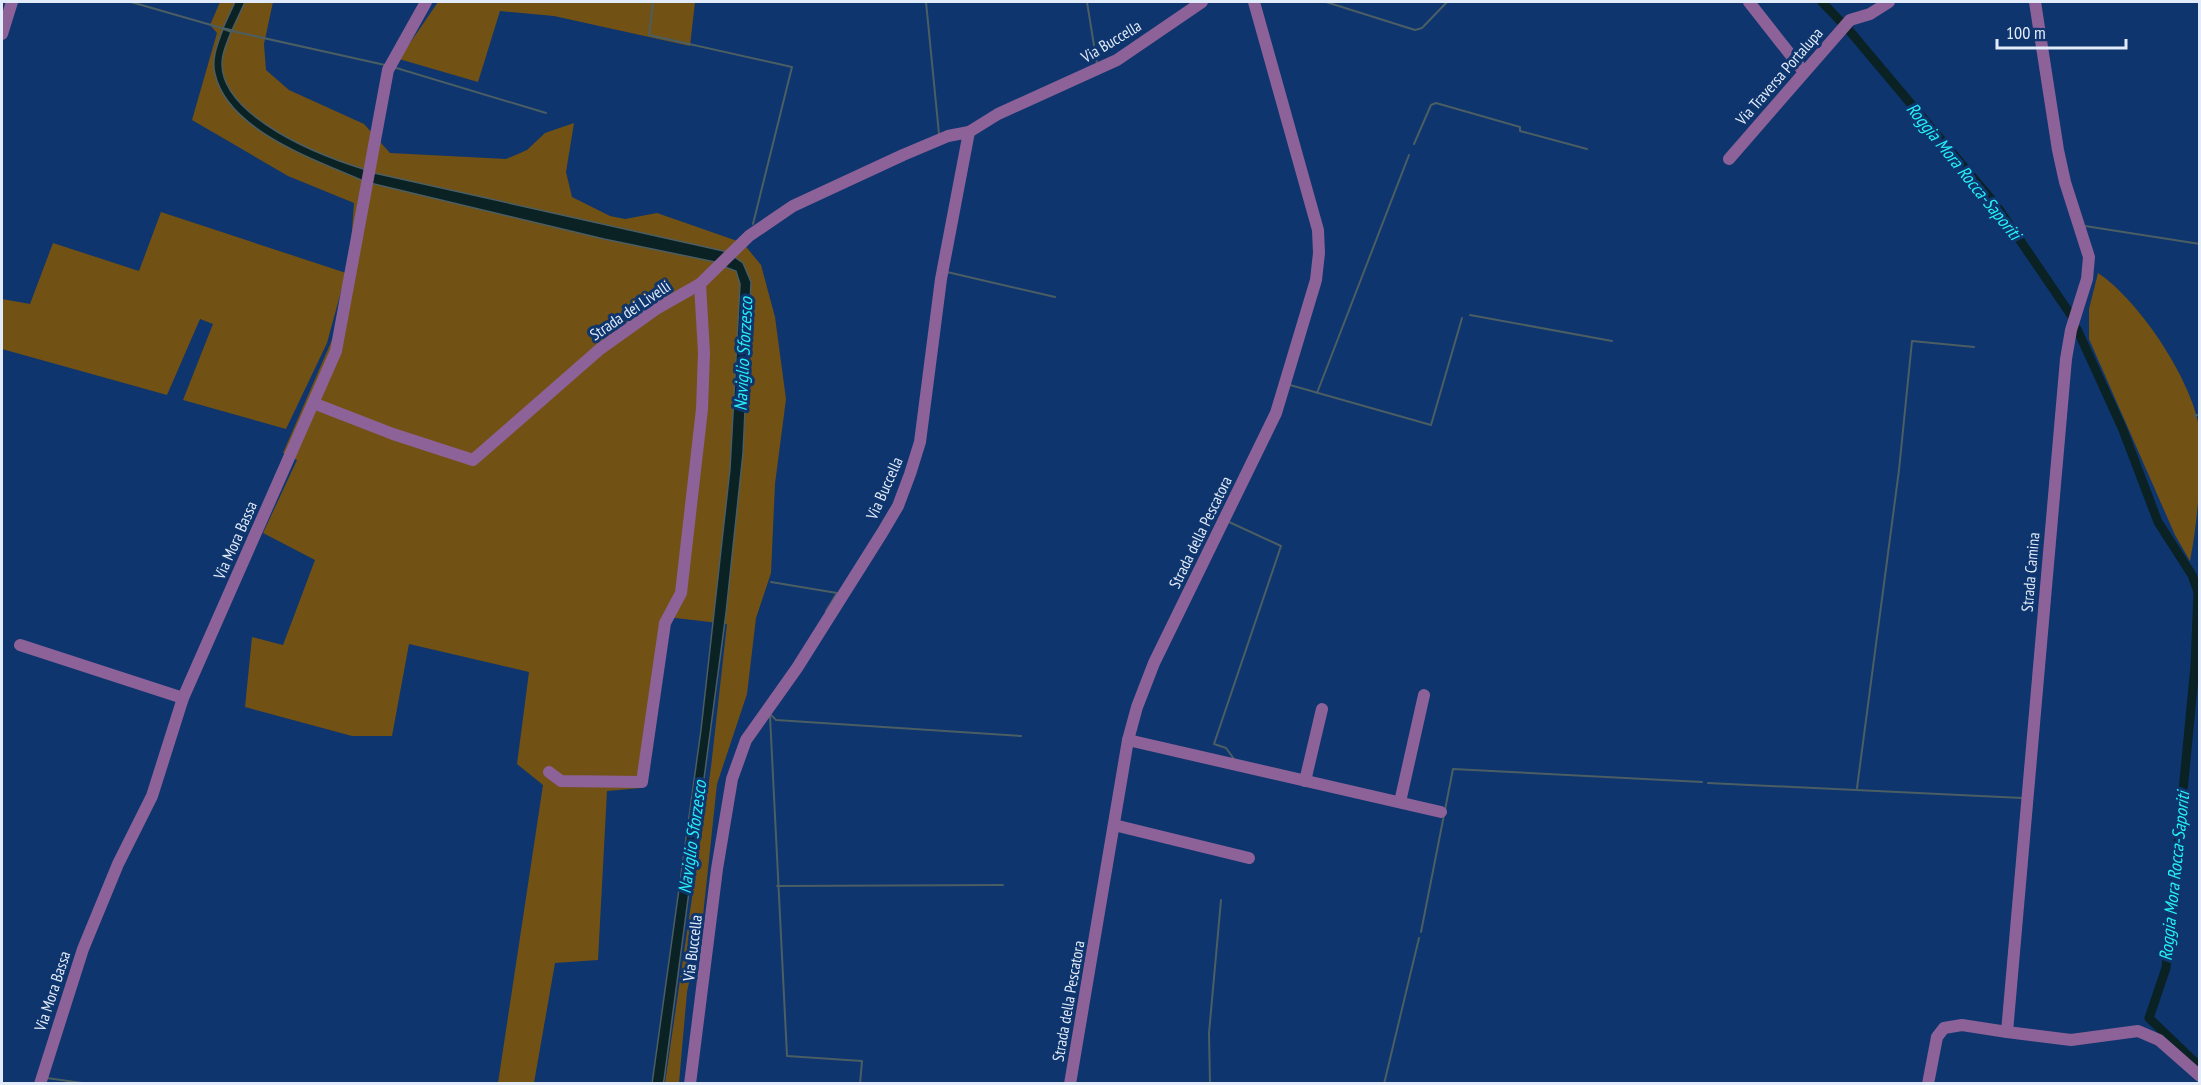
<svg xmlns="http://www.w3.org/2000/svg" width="2201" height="1085" font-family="'PT Sans Narrow',sans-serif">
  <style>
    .green { fill: #725115 }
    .water { fill: #0a2223; stroke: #4b5e63; stroke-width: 1.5 }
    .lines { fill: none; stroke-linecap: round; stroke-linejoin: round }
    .stream { stroke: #4b5e63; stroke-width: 2 }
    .canal { stroke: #0a2223; stroke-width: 9 }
    .minor { stroke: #8c6298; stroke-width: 12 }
    .labels { text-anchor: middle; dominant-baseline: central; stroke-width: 6; stroke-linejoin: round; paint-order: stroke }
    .street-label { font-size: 16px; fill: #e2ebf9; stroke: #0e356d }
    .water-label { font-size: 18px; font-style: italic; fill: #26f0f6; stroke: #0e356d }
  </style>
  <rect width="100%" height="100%" fill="#0e356d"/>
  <g class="green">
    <path d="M 220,2 L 273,2 L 264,44 L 266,70 L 289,90 L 364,124 L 390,153 L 506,159 L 527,150 L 545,133 L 574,123 L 566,172 L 572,197 L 610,216 L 625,219 L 657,213 L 743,243 L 761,265 L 775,317 L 786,399 L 775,484 L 771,573 L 756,618 L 747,694 L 717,784 L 703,916 L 687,992 L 679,1083 L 665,1083 L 711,767 L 727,624 L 667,617 L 641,788 L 607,791 L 598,960 L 555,963 L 534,1083 L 498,1083 L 543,785 L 517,764 L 529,672 L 409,644 L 392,736 L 352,736 L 245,707 L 252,637 L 283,645 L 315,560 L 263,533 L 297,460 L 283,453 L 335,333 L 349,270 L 354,203 L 288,176 L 192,120 L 217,33 L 210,25 Z"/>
    <path d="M 438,2 L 695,2 L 690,46 L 554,16 L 500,11 L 478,82 L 399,59 Z"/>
    <path d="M 161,212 L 346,273 L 327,343 L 286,429 L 183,400 L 213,324 L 200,319 L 167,395 L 2,349 L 2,299 L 30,304 L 53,243 L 139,271 Z"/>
    <path d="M 2098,273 C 2140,301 2194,383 2200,433 C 2201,476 2198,519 2190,561 L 2175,535 L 2089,339 L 2089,309 Z"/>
  </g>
  <g class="water">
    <path d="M 235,2 L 245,2 L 232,30 L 223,28 Z"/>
    <path d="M 223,29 L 231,32 C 228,41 222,52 222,63 C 221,117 324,158 367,170 L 364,181 C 316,160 228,131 215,74 C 211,58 218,43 223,29 Z"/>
    <path d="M 374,173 L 728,252 L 720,263 L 604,239 L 370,183 Z"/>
    <path d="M 733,256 L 743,263 L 751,282 L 743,453 L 726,613 L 664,1080 L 663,1083 L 652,1084 L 701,730 L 730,469 L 740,284 L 736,271 L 725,267 Z"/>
  </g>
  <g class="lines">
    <g class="stream">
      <path d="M 131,2 L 232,31 L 385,65"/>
      <path d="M 653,2 L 649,35 L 792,67 L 753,224"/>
      <path d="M 926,2 L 939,134"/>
      <path d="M 1087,2 L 1097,64"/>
      <path d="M 1326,2 L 1415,30 L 1422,28 L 1447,2"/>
      <path d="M 393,67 L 546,113"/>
      <path d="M 1414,144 L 1431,105 L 1436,103 L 1520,127 L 1520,131 L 1587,149"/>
      <path d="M 2085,226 L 2200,244"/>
      <path d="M 947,272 L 1055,297"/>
      <path d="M 1470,315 L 1612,341"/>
      <path d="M 1290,385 L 1431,425 L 1462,318"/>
      <path d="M 1317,393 L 1409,155"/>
      <path d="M 2194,416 L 2197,415"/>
      <path d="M 1227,521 L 1281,546 L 1214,744 L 1226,748 L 1234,759"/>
      <path d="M 771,582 L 837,593 L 826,611"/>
      <path d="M 771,715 L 776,720 L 1021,736"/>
      <path d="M 770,716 L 787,1056 L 862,1061 L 860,1084"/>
      <path d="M 1708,783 L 2022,798"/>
      <path d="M 1857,788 L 1899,470 L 1912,341 L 1974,347"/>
      <path d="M 777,886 L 1003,885"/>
      <path d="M 1421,932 L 1453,769 L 1702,782"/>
      <path d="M 47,1078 L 89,1084"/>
      <path d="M 1210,1084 L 1209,1033 L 1221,900"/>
      <path d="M 1384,1084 L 1419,938"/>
    </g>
    <g class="canal">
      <path d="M 1822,2 L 1842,23"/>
      <path d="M 1848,29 L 1996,205 L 2073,318"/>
      <path d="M 2077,329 L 2123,430 L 2158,522 L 2192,575 L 2198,592 L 2195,666 L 2166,968 L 2149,1018 L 2200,1067"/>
    </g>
    <g class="minor">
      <path d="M 1749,2 L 1804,72"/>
      <path d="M 2,34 L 12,2"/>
      <path d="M 1729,159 L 1850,20 L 1870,14 L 1889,2"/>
      <path d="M 313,403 L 393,434 L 473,460 L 600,349 L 656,309 L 700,284 L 749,236 L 793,206 L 903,155 L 948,136 L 969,132"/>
      <path d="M 20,645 L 183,698"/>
      <path d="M 1128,740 L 1441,812"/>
      <path d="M 549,772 L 561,781 L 642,782 L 665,623 L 681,593 L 702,409 L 704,353 L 700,284"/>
      <path d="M 1305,781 L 1322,709"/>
      <path d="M 1400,802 L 1424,695"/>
      <path d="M 1114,825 L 1249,858"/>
      <path d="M 2007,1032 L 2071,1040 L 2138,1031 L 2159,1040 L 2200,1076"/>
      <path d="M 40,1084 L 83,949 L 118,864 L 152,796 L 183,698 L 336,351 L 388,70 L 426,2"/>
      <path d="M 690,1084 L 717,869 L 732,779 L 746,740 L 797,668 L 882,533 L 898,506 L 910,474 L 920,442 L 941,279 L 969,132 L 998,114 L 1117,60 L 1202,2"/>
      <path d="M 1070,1084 L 1128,740 L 1137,707 L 1154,663 L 1276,413 L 1316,280 L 1319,253 L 1318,230 L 1254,2"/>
      <path d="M 1928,1084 L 1937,1037 L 1944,1028 L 1962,1025 L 2007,1032 L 2066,359 L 2071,330 L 2087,279 L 2089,257 L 2065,182 L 2058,150 L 2035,2"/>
    </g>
  </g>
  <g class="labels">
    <g class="street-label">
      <text transform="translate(1111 41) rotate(-31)">Via Buccella</text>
      <text transform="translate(1779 76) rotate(-49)">Via Traversa Portalupa</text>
      <text transform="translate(630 310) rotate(-34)">Strada dei Livelli</text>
      <text transform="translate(884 488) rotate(-66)">Via Buccella</text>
      <text transform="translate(1200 532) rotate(-64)">Strada della Pescatora</text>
      <text transform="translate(235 540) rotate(-66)">Via Mora Bassa</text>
      <text transform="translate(2030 572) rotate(-85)">Strada Camina</text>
      <text transform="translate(692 948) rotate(-83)">Via Buccella</text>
      <text transform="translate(52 991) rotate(-72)">Via Mora Bassa</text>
      <text transform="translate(1068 1001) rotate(-80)">Strada della Pescatora</text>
    </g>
    <g class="water-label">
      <text transform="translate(1964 171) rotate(51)">Roggia Mora Rocca-Saporiti</text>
      <text transform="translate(743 354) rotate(-87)">Naviglio Sforzesco</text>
      <text transform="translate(692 837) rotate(-82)">Naviglio Sforzesco</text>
      <text transform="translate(2174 876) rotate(-84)">Roggia Mora Rocca-Saporiti</text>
    </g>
  </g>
  <rect width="2201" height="1085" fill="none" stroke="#e2ebf9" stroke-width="6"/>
  <path d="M1997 39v9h129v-9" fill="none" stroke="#e2ebf9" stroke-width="3"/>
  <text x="2006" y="39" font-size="18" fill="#e2ebf9" stroke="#0e356d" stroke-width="4.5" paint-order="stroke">100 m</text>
</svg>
